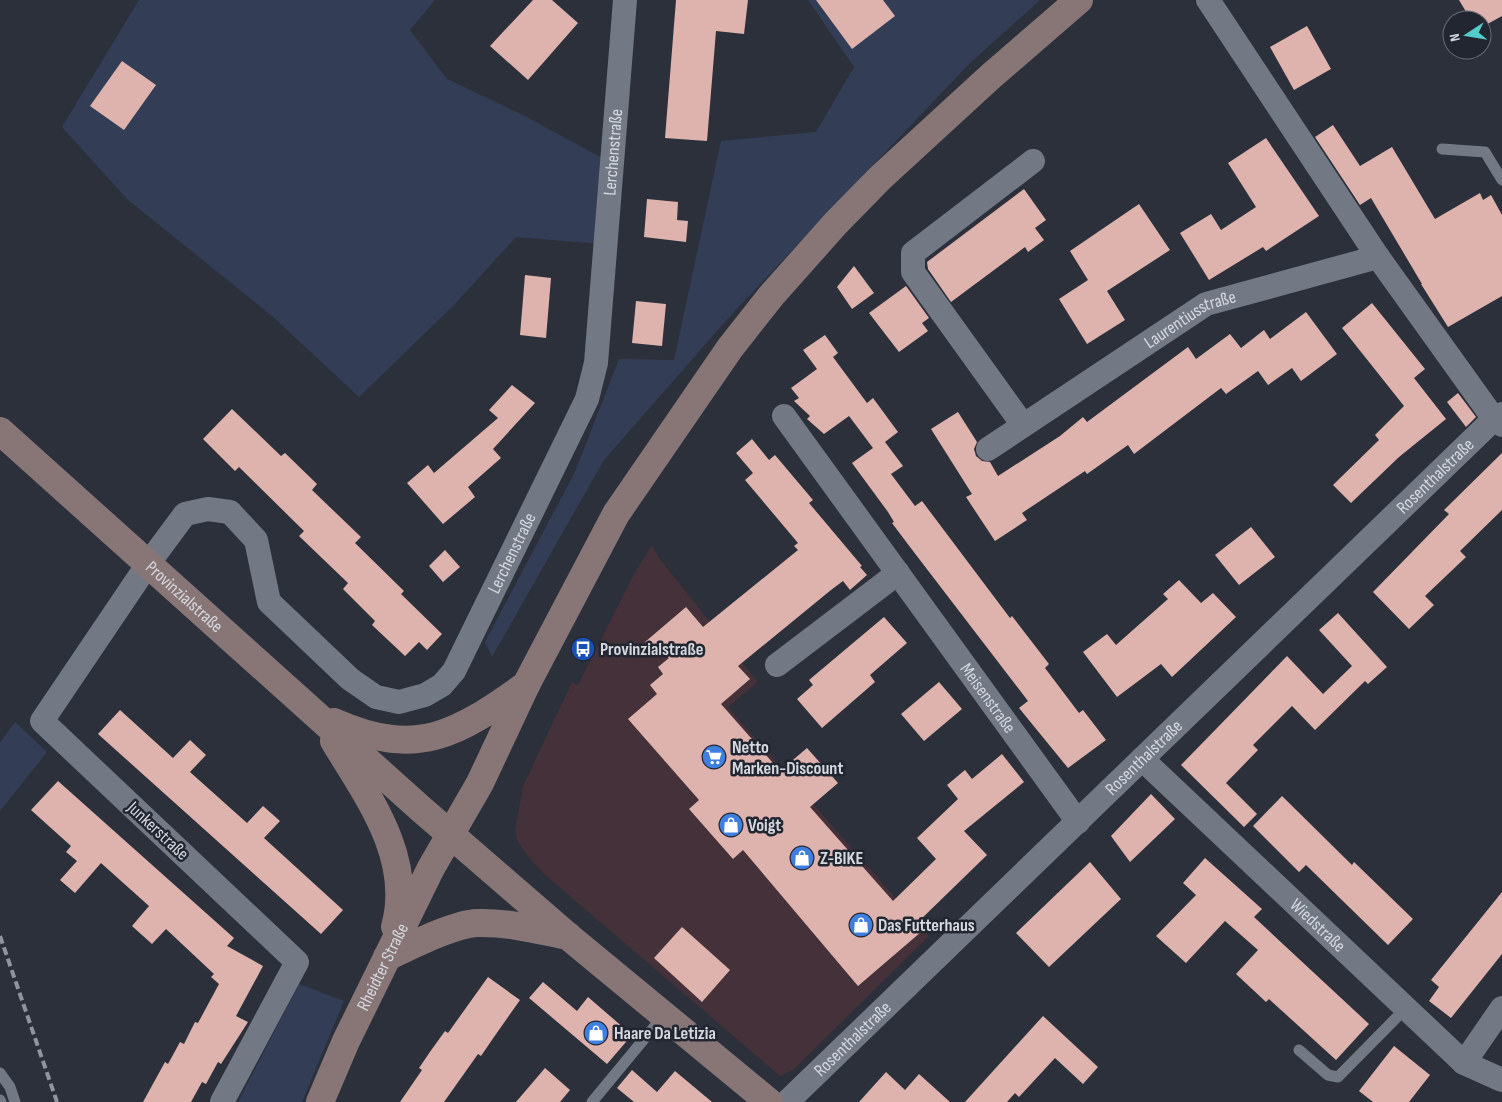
<svg xmlns="http://www.w3.org/2000/svg" width="1502" height="1102" font-family="'Sofia Sans Condensed',sans-serif">
  <style>
    .commercial { fill: #443139 }
    .green { fill: #333d56 }
    .building { fill: #dfb3ad }
    .lines { fill: none; stroke-linecap: round; stroke-linejoin: round }
    .lane { stroke: #727884; stroke-width: 11 }
    .street { stroke: #727884; stroke-width: 24 }
    .secondary { stroke: #887677; stroke-width: 28 }
    .rail { stroke: #90949d; stroke-width: 4; stroke-dasharray: 8 4; stroke-linecap: butt }
    .labels { text-anchor: middle; dominant-baseline: central; stroke-width: 5; stroke-linejoin: round; paint-order: stroke }
    .street-label { font-size: 18px; fill: #d5d8df; stroke: #212630 }
    .poi-label { font-size: 18px; font-weight: bold; fill: #d5d8df; stroke: #212630; text-anchor: start }
  </style>
  <rect width="100%" height="100%" fill="#2b303b"/>
  <path class="commercial" d="M 652,545 L 659,558 L 758,682 L 728,707 L 929,936 L 793,1070 L 780,1076 L 544,874 L 526,854 L 517,840 L 515,830 L 523,786 L 572,682 L 578,685 L 634,574 Z"/>
  <g class="green">
    <path d="M 139,0 L 435,0 L 410,30 L 447,79 L 523,115 L 604,159 L 600,244 L 516,237 L 455,304 L 359,397 L 272,316 L 127,199 L 62,127 Z"/>
    <path d="M 808,0 L 1040,0 L 968,65 L 731,315 L 604,460 L 492,657 L 485,642 L 575,472 L 619,359 L 674,360 L 721,141 L 816,132 L 854,67 Z"/>
    <path d="M 15,722 L 47,752 L 0,811 L 0,743 Z"/>
    <path d="M 299,984 L 344,1001 L 302,1102 L 238,1102 Z"/>
  </g>
  <g class="building">
    <path d="M 533,0 L 552,0 L 578,23 L 528,80 L 490,46 Z"/>
    <path d="M 676,0 L 748,0 L 744,34 L 716,31 L 707,141 L 665,138 Z"/>
    <path d="M 816,0 L 883,0 L 895,16 L 852,49 Z"/>
    <path d="M 1459,0 L 1502,0 L 1502,16 L 1482,27 L 1482,20 L 1471,20 Z"/>
    <path d="M 1307,26 L 1331,69 L 1294,90 L 1270,47 Z"/>
    <path d="M 122,61 L 156,85 L 124,130 L 90,106 Z"/>
    <path d="M 1333,125 L 1360,166 L 1392,147 L 1435,219 L 1480,193 L 1483,200 L 1491,195 L 1502,215 L 1502,296 L 1448,327 L 1421,284 L 1422,284 L 1371,198 L 1360,205 L 1315,137 Z"/>
    <path d="M 1266,138 L 1319,216 L 1266,251 L 1263,247 L 1209,280 L 1180,233 L 1211,214 L 1221,230 L 1256,207 L 1228,163 Z"/>
    <path d="M 1024,189 L 1046,220 L 1035,228 L 1044,240 L 1028,252 L 1025,247 L 951,302 L 928,269 L 927,262 Z"/>
    <path d="M 647,199 L 678,202 L 677,220 L 688,221 L 686,242 L 644,237 Z"/>
    <path d="M 1139,204 L 1170,250 L 1107,291 L 1125,320 L 1087,344 L 1059,299 L 1088,280 L 1070,251 Z"/>
    <path d="M 854,266 L 874,293 L 852,309 L 837,287 Z"/>
    <path d="M 525,275 L 551,278 L 546,338 L 520,335 Z"/>
    <path d="M 906,286 L 929,318 L 922,323 L 928,331 L 899,352 L 869,313 Z"/>
    <path d="M 636,301 L 666,304 L 662,346 L 632,343 Z"/>
    <path d="M 1372,303 L 1425,369 L 1414,378 L 1446,419 L 1399,457 L 1351,503 L 1333,485 L 1379,440 L 1375,435 L 1404,406 L 1342,328 Z"/>
    <path d="M 1306,312 L 1337,354 L 1301,381 L 1292,368 L 1268,385 L 1258,371 L 1226,394 L 1221,388 L 1134,454 L 1128,445 L 1087,474 L 1085,471 L 1022,513 L 1027,520 L 995,541 L 966,497 L 972,494 L 931,429 L 958,412 L 977,442 L 974,449 L 976,456 L 982,461 L 990,462 L 998,476 L 1060,436 L 1083,417 L 1087,422 L 1188,347 L 1196,359 L 1230,334 L 1241,348 L 1264,330 L 1270,339 Z"/>
    <path d="M 825,335 L 838,353 L 833,357 L 867,403 L 873,398 L 898,432 L 885,442 L 903,466 L 891,474 L 915,506 L 922,501 L 1010,618 L 1012,616 L 1049,664 L 1045,668 L 1079,713 L 1083,710 L 1106,740 L 1068,768 L 1019,708 L 1028,701 L 910,547 L 892,523 L 894,522 L 888,512 L 852,463 L 873,448 L 849,416 L 824,434 L 807,419 L 810,416 L 794,401 L 799,398 L 791,388 L 817,369 L 803,350 Z"/>
    <path d="M 512,385 L 535,403 L 493,449 L 501,458 L 468,487 L 475,497 L 443,524 L 407,483 L 428,465 L 434,473 L 498,418 L 489,410 Z"/>
    <path d="M 1458,393 L 1476,417 L 1466,427 L 1447,402 Z"/>
    <path d="M 232,409 L 281,456 L 285,453 L 317,484 L 312,490 L 361,537 L 355,543 L 404,591 L 401,594 L 442,634 L 427,650 L 419,642 L 405,656 L 372,625 L 375,621 L 343,589 L 348,583 L 299,536 L 304,531 L 239,467 L 235,471 L 203,439 Z"/>
    <path d="M 752,439 L 769,460 L 775,455 L 813,500 L 809,503 L 862,566 L 860,567 L 867,575 L 850,590 L 843,581 L 831,590 L 738,666 L 750,679 L 721,704 L 780,771 L 807,748 L 838,783 L 810,807 L 893,901 L 936,859 L 917,838 L 958,799 L 947,785 L 965,770 L 972,779 L 1002,754 L 1024,782 L 964,831 L 987,855 L 915,925 L 921,932 L 858,986 L 743,850 L 733,859 L 689,809 L 699,800 L 628,719 L 657,694 L 650,685 L 663,674 L 658,667 L 669,658 L 645,642 L 686,607 L 703,627 L 798,550 L 794,546 L 798,543 L 745,480 L 753,473 L 736,453 Z"/>
    <path d="M 1502,453 L 1502,510 L 1460,551 L 1466,557 L 1425,596 L 1434,605 L 1409,629 L 1373,592 L 1449,514 L 1444,510 Z"/>
    <path d="M 1251,527 L 1275,557 L 1239,585 L 1215,555 Z"/>
    <path d="M 445,550 L 460,567 L 443,582 L 429,566 Z"/>
    <path d="M 1179,580 L 1201,603 L 1213,593 L 1236,617 L 1172,677 L 1161,664 L 1117,697 L 1083,652 L 1107,634 L 1116,645 L 1168,599 L 1163,594 Z"/>
    <path d="M 1338,613 L 1387,667 L 1368,684 L 1365,681 L 1315,730 L 1292,706 L 1253,745 L 1258,750 L 1226,783 L 1257,814 L 1244,827 L 1181,765 L 1287,656 L 1323,694 L 1352,666 L 1319,630 Z"/>
    <path d="M 884,617 L 907,643 L 870,675 L 875,682 L 822,728 L 797,699 L 813,685 L 809,680 Z"/>
    <path d="M 939,682 L 962,709 L 924,741 L 901,714 Z"/>
    <path d="M 120,710 L 173,758 L 190,740 L 206,755 L 190,772 L 247,823 L 263,806 L 280,821 L 264,838 L 343,910 L 321,934 L 98,734 Z"/>
    <path d="M 58,781 L 234,938 L 227,946 L 263,966 L 236,1016 L 248,1022 L 221,1064 L 218,1062 L 206,1084 L 202,1082 L 191,1102 L 143,1102 L 165,1062 L 168,1064 L 180,1042 L 184,1044 L 195,1022 L 198,1023 L 219,984 L 211,977 L 214,974 L 166,929 L 152,944 L 132,926 L 149,906 L 101,863 L 75,893 L 60,880 L 77,861 L 66,852 L 71,846 L 31,810 Z"/>
    <path d="M 1151,794 L 1175,819 L 1130,862 L 1111,836 Z"/>
    <path d="M 1282,796 L 1352,865 L 1354,862 L 1413,919 L 1388,945 L 1306,865 L 1299,872 L 1253,826 Z"/>
    <path d="M 1205,858 L 1262,909 L 1254,917 L 1369,1024 L 1336,1060 L 1269,999 L 1266,1002 L 1236,974 L 1258,950 L 1225,921 L 1186,963 L 1156,936 L 1196,895 L 1183,883 Z"/>
    <path d="M 1090,862 L 1121,899 L 1049,967 L 1016,933 Z"/>
    <path d="M 1502,892 L 1502,954 L 1451,1018 L 1429,1001 L 1439,987 L 1431,980 Z"/>
    <path d="M 682,927 L 730,970 L 702,1002 L 654,958 Z"/>
    <path d="M 488,977 L 520,1000 L 494,1037 L 481,1056 L 478,1054 L 444,1102 L 400,1102 L 422,1070 L 419,1068 L 432,1049 L 445,1031 L 448,1033 Z"/>
    <path d="M 543,982 L 577,1011 L 588,997 L 632,1035 L 607,1064 L 529,998 Z"/>
    <path d="M 1043,1016 L 1098,1067 L 1083,1084 L 1055,1058 L 1019,1097 L 1015,1093 L 1007,1102 L 965,1102 Z"/>
    <path d="M 1394,1046 L 1430,1075 L 1409,1102 L 1373,1102 L 1359,1091 Z"/>
    <path d="M 545,1068 L 570,1090 L 560,1102 L 516,1102 Z"/>
    <path d="M 632,1070 L 657,1092 L 675,1071 L 712,1102 L 634,1102 L 617,1088 Z"/>
    <path d="M 886,1072 L 905,1090 L 919,1074 L 950,1102 L 859,1102 Z"/>
  </g>
  <g class="lines">
    <g class="lane">
      <path d="M 1442,149 L 1485,152 L 1502,180"/>
      <path d="M 1299,1050 L 1328,1075 L 1338,1077 L 1406,1008"/>
      <path d="M 0,1073 L 10,1087 L 15,1102"/>
      <path d="M 0,1100 L 1,1102"/>
      <path d="M 592,1102 L 664,1015"/>
    </g>
    <g class="street">
      <path d="M 1208,0 L 1378,257 L 1494,419 L 1502,425"/>
      <path id="s1" d="M 784,416 L 1078,822"/>
      <path d="M 1023,425 L 913,272 L 913,253 L 1033,161"/>
      <path id="s2" d="M 988,449 L 1206,304 L 1378,257"/>
      <path d="M 777,665 L 898,573"/>
      <path id="s3" d="M 1142,759 L 1464,1063 L 1502,1080"/>
      <path d="M 1464,1063 L 1502,1008"/>
      <path id="s4" d="M 222,1102 L 297,962 L 42,721 L 148,564 L 185,514 L 208,509 L 230,512 L 256,540 L 269,602 L 350,679 L 376,697 L 399,702 L 425,695 L 442,685 L 454,671 L 587,399 L 596,363 L 625,0"/>
      <path id="s5" d="M 787,1102 L 1494,419 L 1502,414"/>
    </g>
    <g class="secondary">
      <path id="s6" d="M 0,431 L 421,809 L 569,937 L 769,1102"/>
      <path d="M 334,722 C 418,759 457,734 526,685"/>
      <path d="M 334,741 C 368,797 414,858 395,927"/>
      <path d="M 387,957 C 409,947 453,924 477,923 C 507,922 538,930 568,936"/>
      <path id="s7" d="M 320,1102 L 346,1041 L 431,868 L 480,783 L 526,685 L 616,514 L 730,348 L 771,296 L 835,224 L 880,178 L 990,77 L 1079,0"/>
    </g>
    <path class="rail" d="M 0,936 L 57,1102"/>
  </g>
  <defs>
    <g id="bus-disc" transform="scale(1.25)"><circle r="9.5" fill="#1a4fb4" stroke="#212630"/><path d="M-5-6H5V4H4V6H2V4H-2V6H-4V4H-5ZM-3.5-4V0h7V-4ZM-3.5 1.2v1.5H-2V1.2ZM2 1.2v1.5H3.5V1.2Z" fill="#fff"/></g>
    <g id="supermarket-disc" transform="scale(1.25)"><circle r="9.5" fill="#3f7fe0" stroke="#212630"/><path d="M-6-5.5h2.5l.6 2H6L4.5 2H-2.5L-4.4-4H-6ZM-1.5 3.2a1.3 1.3 0 1 0 .1 0ZM3 3.2a1.3 1.3 0 1 0 .1 0Z" fill="#fff"/></g>
    <g id="shop-disc" transform="scale(1.25)"><circle r="9.5" fill="#3f7fe0" stroke="#212630"/><path d="M-5-2.5h2.3a2.7 3.5 0 0 1 5.4 0H5L5.5 6h-11ZM-1.5-2.5h3a1.5 2.3 0 0 0-3 0Z" fill="#fff"/></g>
  </defs>
  <g fill-rule="evenodd">
    <use href="#bus-disc" x="583" y="649"/>
    <use href="#supermarket-disc" x="714" y="757"/>
    <use href="#shop-disc" x="731" y="825"/>
    <use href="#shop-disc" x="802" y="858"/>
    <use href="#shop-disc" x="861" y="925"/>
    <use href="#shop-disc" x="596" y="1033"/>
  </g>
  <g class="labels">
    <g class="street-label">
      <text stroke="none"><textPath href="#s4" startOffset="1692">Lerchenstraße</textPath></text>
      <text stroke="none"><textPath href="#s2" startOffset="241">Laurentiusstraße</textPath></text>
      <text stroke="none"><textPath href="#s5" startOffset="901">Rosenthalstraße</textPath></text>
      <text stroke="none"><textPath href="#s4" startOffset="1272">Lerchenstraße</textPath></text>
      <text stroke="none"><textPath href="#s6" startOffset="248">Provinzialstraße</textPath></text>
      <text stroke="none"><textPath href="#s1" startOffset="348">Meisenstraße</textPath></text>
      <text stroke="none"><textPath href="#s5" startOffset="496">Rosenthalstraße</textPath></text>
      <text transform="translate(158 831) rotate(43)">Junkerstraße</text>
      <text stroke="none"><textPath href="#s3" startOffset="242">Wiedstraße</textPath></text>
      <text stroke="none"><textPath href="#s7" startOffset="149">Rheidter Straße</textPath></text>
      <text stroke="none"><textPath href="#s5" startOffset="91">Rosenthalstraße</textPath></text>
    </g>
    <g class="poi-label">
      <text x="600" y="649">Provinzialstraße</text>
      <text x="732" y="747">Netto<tspan x="732" dy="21">Marken-Discount</tspan></text>
      <text x="748" y="825">Voigt</text>
      <text x="820" y="858">Z-BIKE</text>
      <text x="878" y="925">Das Futterhaus</text>
      <text x="614" y="1033">Haare Da Letizia</text>
    </g>
  </g>
  <g transform="translate(1467 35) rotate(258)"><circle r="24" fill="#212630" stroke="#696d76"/>
  <path d="M0-4L9 19L0 12L-9 19Z" fill="#53cdc9"/>
  <text y="-8" font-size="14" font-weight="bold" text-anchor="middle" fill="#d5d8df">N</text>
  </g>
</svg>
